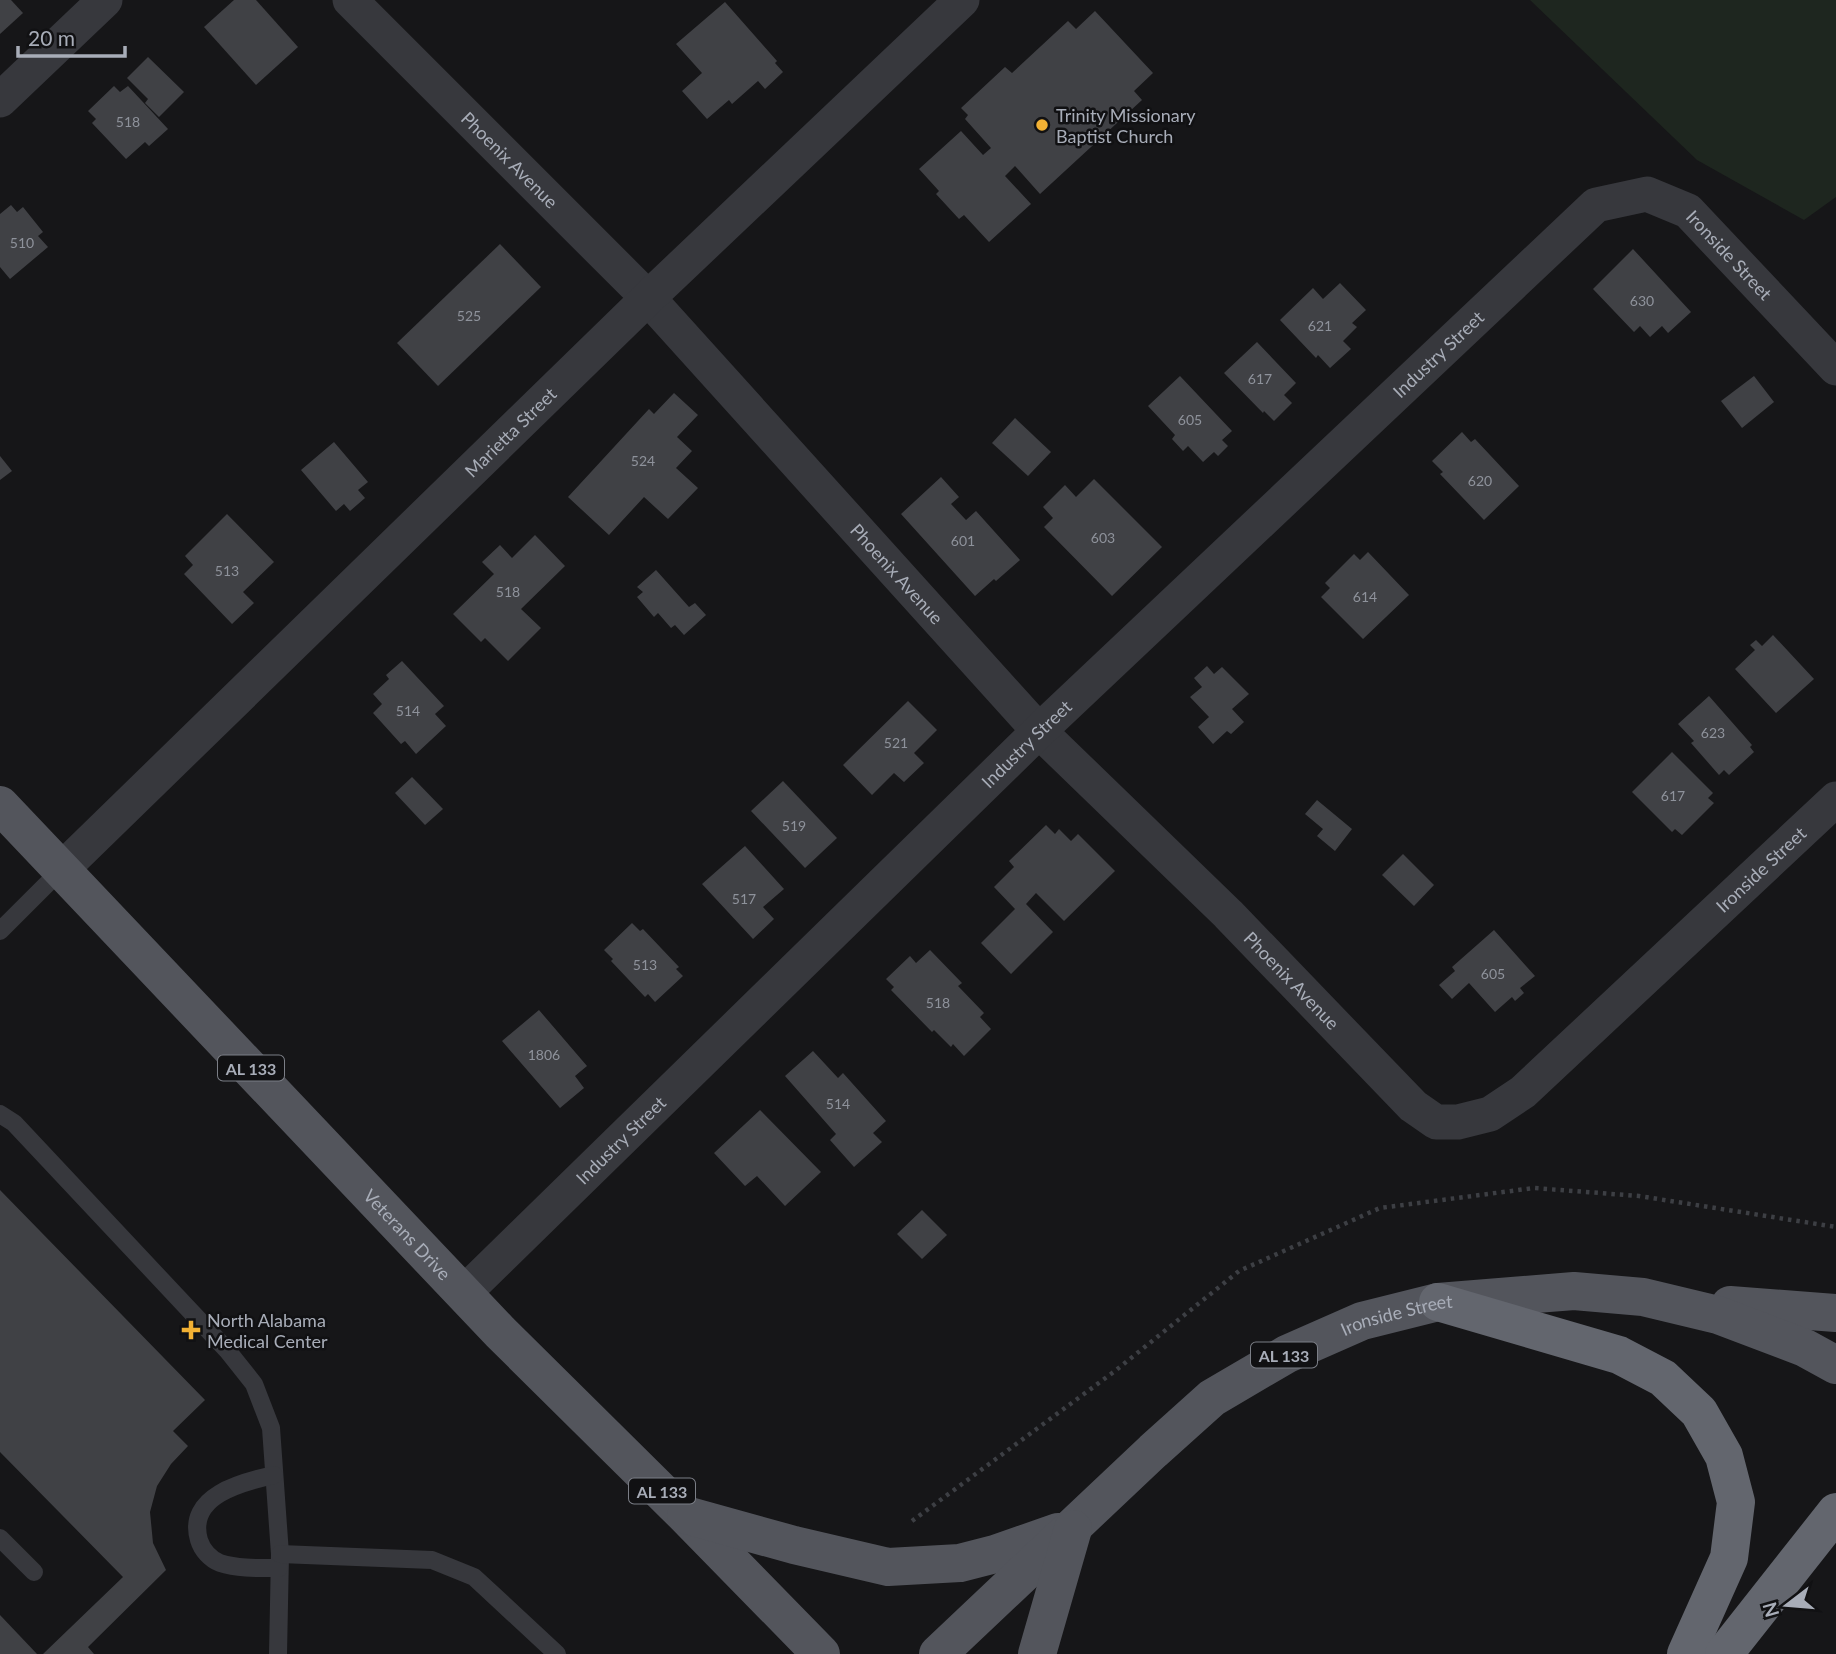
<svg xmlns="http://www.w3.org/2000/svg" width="1836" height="1654" font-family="Lato,sans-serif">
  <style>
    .green { fill: #1e261f }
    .building { fill: #404145 }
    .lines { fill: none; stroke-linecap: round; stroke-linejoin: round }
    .path { stroke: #3d3f44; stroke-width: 4.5; stroke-dasharray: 3.5 5; stroke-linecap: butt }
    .lane { stroke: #37383d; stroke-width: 18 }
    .street { stroke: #37383d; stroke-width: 35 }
    .primary { stroke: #53555c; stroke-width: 38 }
    .highway { stroke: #63666e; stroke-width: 38 }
    .poi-dot { fill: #f2b134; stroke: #111113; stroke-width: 2.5 }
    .labels { text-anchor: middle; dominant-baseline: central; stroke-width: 5; stroke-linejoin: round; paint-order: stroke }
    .number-label { font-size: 14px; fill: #8e929b }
    .shield { fill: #111113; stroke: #7b7e86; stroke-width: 2 }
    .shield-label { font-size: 16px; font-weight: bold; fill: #a8adb8 }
    .poi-label { font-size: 18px; fill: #a8adb8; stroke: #111113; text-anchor: start }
    .street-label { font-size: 18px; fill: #a8adb8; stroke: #111113 }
  </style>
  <rect width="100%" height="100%" fill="#161618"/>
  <path class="green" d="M 1530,0 L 1836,0 L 1836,197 L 1804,220 L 1697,160 Z"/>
  <g class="building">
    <path d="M 0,0 L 11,0 L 23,13 L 0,34 Z"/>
    <path d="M 234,0 L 256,0 L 298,47 L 256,85 L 204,27 Z"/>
    <path d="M 725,2 L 777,61 L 775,63 L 783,72 L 765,89 L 758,81 L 732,104 L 729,100 L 707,119 L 682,91 L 702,73 L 676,44 Z"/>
    <path d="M 1095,11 L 1153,73 L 1134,91 L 1142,100 L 1040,194 L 1015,166 L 1005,176 L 1031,204 L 989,242 L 964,215 L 959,219 L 936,194 L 939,191 L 919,169 L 961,131 L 983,155 L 991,148 L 965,119 L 968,115 L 961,108 L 1005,67 L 1012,73 L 1068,21 L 1076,29 Z"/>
    <path d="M 148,57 L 184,92 L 159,117 L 145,103 L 148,99 L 127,78 Z"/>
    <path d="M 114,86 L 120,92 L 128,86 L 168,129 L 149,146 L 145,142 L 126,159 L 92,123 L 96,119 L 88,111 Z"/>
    <path d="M 11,205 L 17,212 L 23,207 L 43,232 L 38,236 L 48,247 L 10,279 L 0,267 L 0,214 Z"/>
    <path d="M 500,244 L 541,287 L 438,386 L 397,343 Z"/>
    <path d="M 1633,249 L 1691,312 L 1668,333 L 1662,326 L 1650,337 L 1640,326 L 1634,332 L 1593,289 Z"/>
    <path d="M 1340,283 L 1366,310 L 1352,323 L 1357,327 L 1343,341 L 1351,349 L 1330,368 L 1318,355 L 1316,358 L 1280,320 L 1313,288 L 1323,299 Z"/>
    <path d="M 1257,342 L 1296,383 L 1284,395 L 1292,403 L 1274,421 L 1264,411 L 1263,413 L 1224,373 Z"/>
    <path d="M 1180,376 L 1232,431 L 1222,440 L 1228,446 L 1218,456 L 1214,452 L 1203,462 L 1188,446 L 1183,451 L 1172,439 L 1175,435 L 1148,406 Z"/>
    <path d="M 1754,376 L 1774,402 L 1742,428 L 1721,401 Z"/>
    <path d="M 674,393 L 698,415 L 677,437 L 692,451 L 676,468 L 698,488 L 668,519 L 644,497 L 609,535 L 568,497 L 649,409 L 654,414 Z"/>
    <path d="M 1015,418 L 1051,452 L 1028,476 L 992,443 Z"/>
    <path d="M 1462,432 L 1471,442 L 1475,439 L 1519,486 L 1484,520 L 1440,474 L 1443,472 L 1432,461 Z"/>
    <path d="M 334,442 L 368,482 L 358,490 L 365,498 L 350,511 L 344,504 L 336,511 L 301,470 Z"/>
    <path d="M 0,456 L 12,471 L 0,480 Z"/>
    <path d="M 941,477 L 959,497 L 951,504 L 966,520 L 976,511 L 1020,560 L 996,581 L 994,579 L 975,596 L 901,514 Z"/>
    <path d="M 1094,479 L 1162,547 L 1112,596 L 1044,527 L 1053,518 L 1043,507 L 1065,485 L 1076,497 Z"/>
    <path d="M 227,514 L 274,562 L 243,592 L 254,603 L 232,624 L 184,574 L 193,565 L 185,556 Z"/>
    <path d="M 535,535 L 565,566 L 521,609 L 541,628 L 508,661 L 485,638 L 481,642 L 453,614 L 494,574 L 482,562 L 500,545 L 512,558 Z"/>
    <path d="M 1368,552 L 1409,595 L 1363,639 L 1321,597 L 1330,588 L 1325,583 L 1354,554 L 1360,560 Z"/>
    <path d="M 656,570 L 689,607 L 695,603 L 706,615 L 684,635 L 675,625 L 671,628 L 658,613 L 654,617 L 637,597 L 643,592 L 637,587 Z"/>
    <path d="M 1773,635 L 1814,679 L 1776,713 L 1735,669 L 1755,650 L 1750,645 L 1756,640 L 1762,646 Z"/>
    <path d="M 402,661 L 444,706 L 435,714 L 446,726 L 416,754 L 405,741 L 401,744 L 373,713 L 382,704 L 373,694 L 389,679 L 386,675 Z"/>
    <path d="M 1207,666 L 1214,674 L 1222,667 L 1249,694 L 1232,709 L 1244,722 L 1231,734 L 1227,731 L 1213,744 L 1198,727 L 1209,717 L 1190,697 L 1202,687 L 1194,678 Z"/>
    <path d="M 1709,696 L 1752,745 L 1750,747 L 1754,752 L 1729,775 L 1724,770 L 1719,775 L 1691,743 L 1694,741 L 1678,724 Z"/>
    <path d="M 908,701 L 937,730 L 914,753 L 924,763 L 904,782 L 894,773 L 872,795 L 843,765 Z"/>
    <path d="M 1672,752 L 1713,793 L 1708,798 L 1714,803 L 1682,835 L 1675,829 L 1672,832 L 1632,792 Z"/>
    <path d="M 412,777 L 443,809 L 425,825 L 395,793 Z"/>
    <path d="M 783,781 L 837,838 L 805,868 L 751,811 Z"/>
    <path d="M 1317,800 L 1352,829 L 1335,851 L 1317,836 L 1323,829 L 1305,814 Z"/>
    <path d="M 1046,825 L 1055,834 L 1059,829 L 1071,841 L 1078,834 L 1115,871 L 1064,921 L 1036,893 L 1026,904 L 1053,932 L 1011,974 L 981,943 L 1015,909 L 994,887 L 1014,867 L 1009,861 Z"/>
    <path d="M 745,846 L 784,889 L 763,907 L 774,919 L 753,939 L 702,884 Z"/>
    <path d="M 1403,854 L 1434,885 L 1414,906 L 1382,875 Z"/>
    <path d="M 632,923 L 640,931 L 643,929 L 679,967 L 676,969 L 683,976 L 655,1002 L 648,994 L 645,997 L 611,961 L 613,959 L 604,950 Z"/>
    <path d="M 1494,930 L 1535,976 L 1520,988 L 1524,993 L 1515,1001 L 1512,997 L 1495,1012 L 1469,983 L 1452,999 L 1439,985 L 1455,971 L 1452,967 Z"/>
    <path d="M 930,950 L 962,983 L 958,986 L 984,1013 L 980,1017 L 991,1029 L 964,1056 L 953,1044 L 951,1047 L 934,1030 L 932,1032 L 891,990 L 894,987 L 886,979 L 910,956 L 916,963 Z"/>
    <path d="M 539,1010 L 587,1066 L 575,1076 L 584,1088 L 560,1108 L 502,1041 Z"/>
    <path d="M 813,1051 L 838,1078 L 843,1073 L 886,1121 L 873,1133 L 882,1142 L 854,1167 L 830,1140 L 836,1134 L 785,1076 Z"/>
    <path d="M 760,1110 L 821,1172 L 785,1206 L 757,1176 L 745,1186 L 714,1153 Z"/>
    <path d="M 0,1190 L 205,1400 L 173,1431 L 188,1446 L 171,1464 L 157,1486 L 150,1512 L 153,1543 L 166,1570 L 88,1647 L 94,1654 L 43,1654 L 123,1577 L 0,1452 Z"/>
    <path d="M 922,1210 L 947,1235 L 922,1259 L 897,1234 Z"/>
    <path d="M 0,1615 L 37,1654 L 0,1654 Z"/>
  </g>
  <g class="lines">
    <path class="path" d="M 912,1521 L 1115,1371 L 1239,1271 L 1380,1208 L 1534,1188 L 1639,1196 L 1836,1227"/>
    <g class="lane">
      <path d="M 0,931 L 62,869"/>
      <path d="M 0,1114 L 14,1123 L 227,1350 L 254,1384 L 271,1428 L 280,1554 L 278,1654"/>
      <path d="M 274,1475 C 242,1482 186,1496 199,1540 C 202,1550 210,1559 220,1563 C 239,1569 260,1568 279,1568"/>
      <path d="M 0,1538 L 34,1572"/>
      <path d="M 280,1554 L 432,1560 L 474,1577 L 557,1654"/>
    </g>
    <g class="street">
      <path id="s1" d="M 350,0 L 648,298 L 1039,731 L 1228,914 L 1413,1106 L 1436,1122 L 1458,1122 L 1490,1114 L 1523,1092 L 1836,799"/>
      <path d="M 0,100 L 105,0"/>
      <path id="s2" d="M 62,869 L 648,298 L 962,0"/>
      <path id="s3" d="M 464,1293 L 1039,731 L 1596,205 L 1647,194 L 1688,211 L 1836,368"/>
    </g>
    <g class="primary">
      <path id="s4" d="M 0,805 L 500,1332 L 685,1515 L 821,1654"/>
      <path d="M 1730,1305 L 1836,1313"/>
      <path d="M 686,1515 L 794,1545 L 888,1567 L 960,1563 L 995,1554 L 1058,1532"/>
      <path id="s5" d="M 938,1654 L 1153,1451 L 1212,1398 L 1287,1354 L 1362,1321 L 1438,1302 L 1574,1291 L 1643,1297 L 1718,1315 L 1805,1348 L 1836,1365"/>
      <path d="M 1037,1654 L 1073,1529"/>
    </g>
    <g class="highway">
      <path d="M 1438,1302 L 1619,1355 L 1663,1378 L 1699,1412 L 1724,1456 L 1736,1502 L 1729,1558 L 1686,1654"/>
      <path d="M 1724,1654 L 1836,1512"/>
    </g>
  </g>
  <g class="poi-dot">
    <circle cx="1042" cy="125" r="7"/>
    <path d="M187.5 1319.5h7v7h7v7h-7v7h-7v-7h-7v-7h7z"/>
  </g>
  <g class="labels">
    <g class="number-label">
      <text x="128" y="121">518</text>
      <text x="22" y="242">510</text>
      <text x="1642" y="300">630</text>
      <text x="469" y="315">525</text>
      <text x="1320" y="325">621</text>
      <text x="1260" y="378">617</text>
      <text x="1190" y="419">605</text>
      <text x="643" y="460">524</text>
      <text x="1480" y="480">620</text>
      <text x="1103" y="537">603</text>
      <text x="963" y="540">601</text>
      <text x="227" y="570">513</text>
      <text x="508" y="591">518</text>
      <text x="1365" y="596">614</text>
      <text x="408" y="710">514</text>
      <text x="1713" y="732">623</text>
      <text x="896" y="742">521</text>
      <text x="1673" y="795">617</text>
      <text x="794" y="825">519</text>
      <text x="744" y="898">517</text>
      <text x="645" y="964">513</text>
      <text x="1493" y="973">605</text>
      <text x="938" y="1002">518</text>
      <text x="544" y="1054">1806</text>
      <text x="838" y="1103">514</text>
    </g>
    <g class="shield">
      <rect x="218" y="1055.5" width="66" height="25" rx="5"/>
      <rect x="1251" y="1342.5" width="66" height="25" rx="5"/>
      <rect x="629" y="1478.5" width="66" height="25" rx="5"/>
    </g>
    <g class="shield-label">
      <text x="251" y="1068">AL 133</text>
      <text x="1284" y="1355">AL 133</text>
      <text x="662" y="1491">AL 133</text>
    </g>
    <g class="poi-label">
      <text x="1056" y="115">Trinity Missionary<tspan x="1056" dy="21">Baptist Church</tspan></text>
      <text x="207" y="1320">North Alabama<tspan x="207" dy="21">Medical Center</tspan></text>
    </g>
    <g class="street-label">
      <text stroke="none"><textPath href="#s1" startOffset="226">Phoenix Avenue</textPath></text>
      <text stroke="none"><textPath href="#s3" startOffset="1727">Ironside Street</textPath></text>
      <text stroke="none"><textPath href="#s3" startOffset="1353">Industry Street</textPath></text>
      <text stroke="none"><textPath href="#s2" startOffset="626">Marietta Street</textPath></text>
      <text stroke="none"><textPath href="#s1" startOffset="793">Phoenix Avenue</textPath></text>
      <text stroke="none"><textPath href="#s3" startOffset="786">Industry Street</textPath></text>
      <text stroke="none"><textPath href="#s1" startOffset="1983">Ironside Street</textPath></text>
      <text stroke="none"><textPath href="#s1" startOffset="1360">Phoenix Avenue</textPath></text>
      <text stroke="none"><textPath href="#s3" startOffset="219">Industry Street</textPath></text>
      <text stroke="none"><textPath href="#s4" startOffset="592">Veterans Drive</textPath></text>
      <text stroke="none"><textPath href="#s5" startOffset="579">Ironside Street</textPath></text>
    </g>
  </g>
  <g transform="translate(1787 1605) rotate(254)" stroke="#111113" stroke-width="5" paint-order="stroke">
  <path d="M0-5L12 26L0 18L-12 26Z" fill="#a8adb8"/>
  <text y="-10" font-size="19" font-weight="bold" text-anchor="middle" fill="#a8adb8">N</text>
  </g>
  <path d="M18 46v10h107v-10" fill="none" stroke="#a8adb8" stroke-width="3.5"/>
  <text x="28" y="46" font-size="21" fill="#a8adb8" stroke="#111113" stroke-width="5" paint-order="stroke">20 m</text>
</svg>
